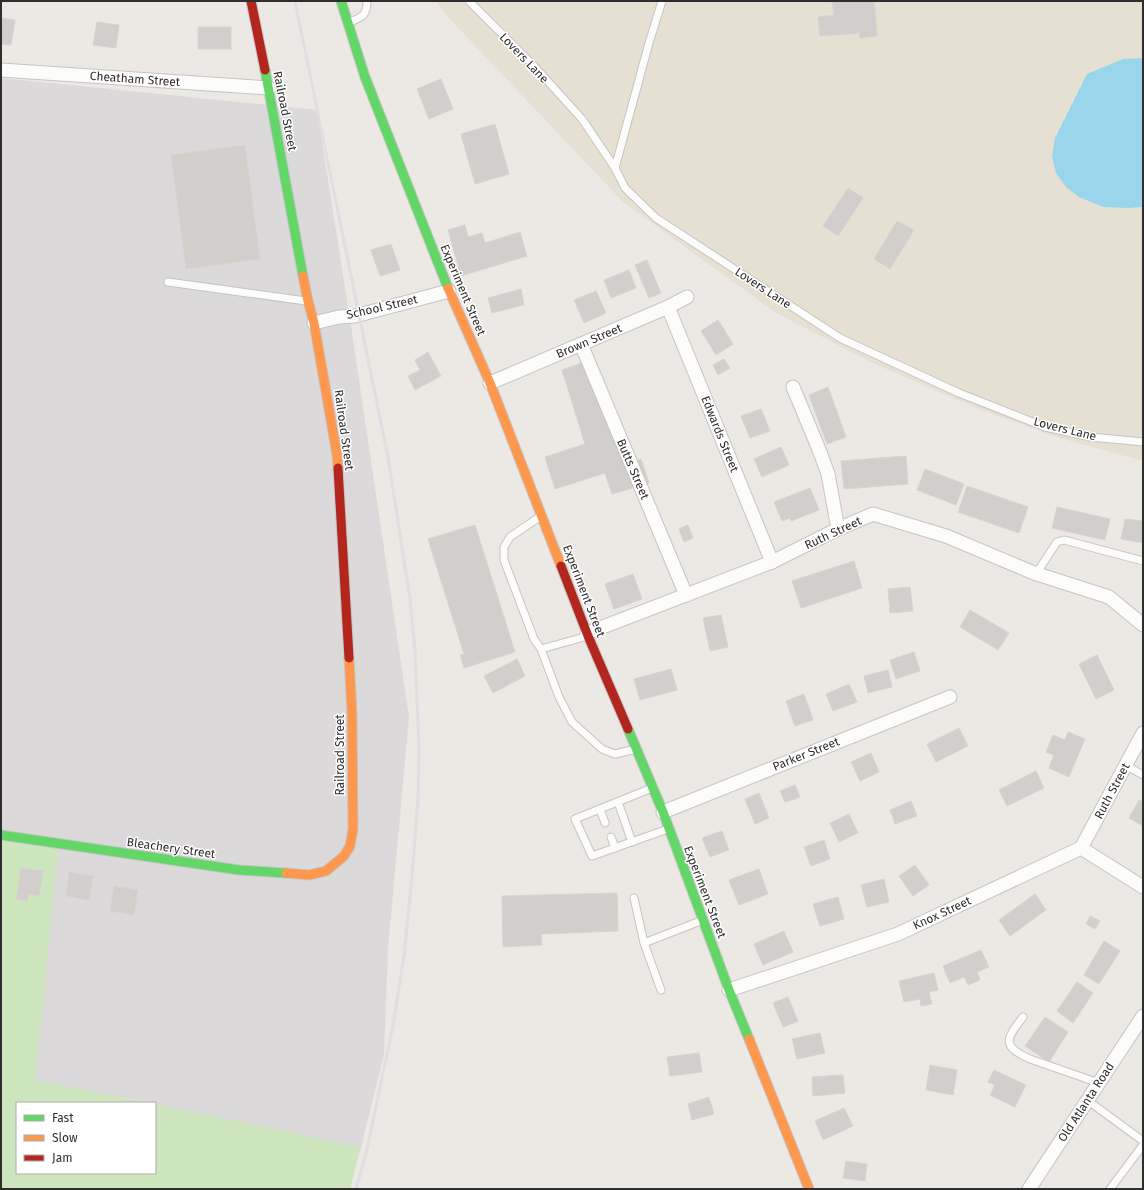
<svg xmlns="http://www.w3.org/2000/svg" width="1144" height="1190" font-family="'Fira Sans',sans-serif">
  <style>
    .industrial { fill: #dcd9db }
    .education { fill: #e6e0d3 }
    .green { fill: #cee6be }
    .water { fill: #99d6ec }
    .building { fill: #d1cecb; stroke: #d7d4d0 }
    .lines { fill: none; stroke-linecap: round; stroke-linejoin: round }
    .lane-casing { stroke: #c5c4c5; stroke-width: 9 }
    .street-casing { stroke: #c5c4c5; stroke-width: 15 }
    .fast-casing { stroke: #c5c4c5; stroke-width: 11 }
    .slow-casing { stroke: #c5c4c5; stroke-width: 11 }
    .jam-casing { stroke: #c5c4c5; stroke-width: 11 }
    .lane { stroke: #fcfcfb; stroke-width: 7 }
    .street { stroke: #fcfcfb; stroke-width: 13 }
    .fast { stroke: #63d668; stroke-width: 9 }
    .slow { stroke: #ff974d; stroke-width: 9 }
    .jam { stroke: #b3261e; stroke-width: 9 }
    .rail { stroke: #dfdfe1; stroke-width: 3 }
    .labels { text-anchor: middle; dominant-baseline: central; stroke-width: 3; stroke-linejoin: round; paint-order: stroke }
    .street-label { font-size: 12px; fill: #2e2e2e; stroke: #fff }
  </style>
  <rect width="100%" height="100%" fill="#ece8e4"/>
  <path class="industrial" d="M 1,78 L 317,110 L 350,319 L 409,717 L 388,949 L 384,1055 L 361,1147 L 155,1104 L 155,1103 L 149,1103 L 35,1080 L 58,843 L 1,834 Z"/>
  <path class="education" d="M 436,1 L 1143,1 L 1143,461 L 1060,438 L 981,410 L 875,364 L 776,313 L 623,202 L 444,13 Z"/>
  <path class="green" d="M 1,834 L 59,842 L 35,1080 L 149,1103 L 17,1103 L 17,1173 L 155,1173 L 155,1104 L 361,1147 L 350,1189 L 1,1189 Z"/>
  <path class="water" d="M 1143,58 L 1143,207 L 1128,208 L 1103,207 L 1079,197 L 1066,187 L 1056,173 L 1052,157 L 1055,138 L 1087,74 L 1123,59 Z"/>
  <g class="building">
    <path d="M 832,1 L 874,1 L 877,36 L 860,38 L 859,33 L 820,36 L 818,17 L 834,15 Z"/>
    <path d="M 1,18 L 15,20 L 11,45 L 1,44 Z"/>
    <path d="M 97,22 L 119,25 L 116,48 L 93,45 Z"/>
    <rect x="198" y="27" width="33" height="22"/>
    <path d="M 441,79 L 453,109 L 429,119 L 417,89 Z"/>
    <path d="M 495,124 L 509,174 L 475,184 L 461,134 Z"/>
    <path d="M 245,145 L 260,259 L 186,269 L 171,155 Z"/>
    <path d="M 848,188 L 863,198 L 838,236 L 823,226 Z"/>
    <path d="M 897,221 L 914,230 L 890,269 L 874,259 Z"/>
    <path d="M 465,225 L 468,237 L 482,233 L 485,243 L 520,232 L 527,256 L 461,276 L 448,230 Z"/>
    <path d="M 391,244 L 400,270 L 380,276 L 371,250 Z"/>
    <path d="M 647,260 L 661,293 L 649,298 L 635,265 Z"/>
    <path d="M 629,270 L 636,288 L 611,298 L 604,280 Z"/>
    <path d="M 521,289 L 524,305 L 492,313 L 488,298 Z"/>
    <path d="M 596,291 L 606,313 L 584,323 L 574,300 Z"/>
    <path d="M 718,320 L 733,344 L 716,355 L 701,331 Z"/>
    <path d="M 428,352 L 441,376 L 415,390 L 408,376 L 420,370 L 415,360 Z"/>
    <path d="M 724,359 L 730,368 L 718,375 L 713,365 Z"/>
    <path d="M 591,360 L 624,464 L 641,459 L 649,483 L 612,494 L 605,473 L 555,489 L 545,457 L 585,444 L 562,370 Z"/>
    <path d="M 828,387 L 846,437 L 827,444 L 809,395 Z"/>
    <path d="M 761,409 L 770,431 L 750,438 L 741,416 Z"/>
    <path d="M 781,447 L 789,465 L 762,477 L 754,459 Z"/>
    <path d="M 906,456 L 908,484 L 844,489 L 841,461 Z"/>
    <path d="M 925,469 L 964,484 L 956,505 L 917,490 Z"/>
    <path d="M 967,486 L 1028,507 L 1019,533 L 958,512 Z"/>
    <path d="M 810,488 L 819,510 L 791,521 L 790,518 L 782,521 L 774,502 Z"/>
    <path d="M 1057,507 L 1110,519 L 1105,540 L 1052,528 Z"/>
    <path d="M 1125,519 L 1143,521 L 1143,543 L 1121,539 Z"/>
    <path d="M 475,525 L 515,652 L 464,668 L 460,655 L 464,654 L 428,539 Z"/>
    <path d="M 688,525 L 693,538 L 684,542 L 679,529 Z"/>
    <path d="M 854,561 L 862,588 L 801,608 L 792,581 Z"/>
    <path d="M 633,574 L 642,599 L 614,609 L 605,584 Z"/>
    <path d="M 910,587 L 913,611 L 890,613 L 888,589 Z"/>
    <path d="M 970,610 L 1009,633 L 998,650 L 960,627 Z"/>
    <path d="M 721,615 L 728,647 L 710,651 L 703,618 Z"/>
    <path d="M 914,652 L 920,671 L 896,679 L 890,660 Z"/>
    <path d="M 1097,655 L 1114,690 L 1096,699 L 1079,664 Z"/>
    <path d="M 517,659 L 525,676 L 493,693 L 484,676 Z"/>
    <path d="M 671,669 L 677,690 L 640,700 L 634,679 Z"/>
    <path d="M 888,670 L 892,687 L 868,693 L 864,676 Z"/>
    <path d="M 849,684 L 857,702 L 833,711 L 826,694 Z"/>
    <path d="M 804,694 L 813,720 L 795,726 L 786,701 Z"/>
    <path d="M 959,728 L 968,746 L 936,762 L 927,744 Z"/>
    <path d="M 1068,732 L 1085,739 L 1069,777 L 1049,768 L 1054,755 L 1046,752 L 1053,735 L 1065,740 Z"/>
    <path d="M 871,753 L 879,772 L 860,781 L 851,762 Z"/>
    <path d="M 1036,771 L 1044,788 L 1007,806 L 999,790 Z"/>
    <path d="M 795,785 L 800,797 L 785,802 L 780,791 Z"/>
    <path d="M 759,793 L 769,818 L 755,824 L 745,799 Z"/>
    <path d="M 1139,800 L 1143,802 L 1143,826 L 1129,818 Z"/>
    <path d="M 911,801 L 917,816 L 895,824 L 890,810 Z"/>
    <path d="M 849,814 L 858,833 L 839,842 L 830,823 Z"/>
    <path d="M 722,831 L 729,850 L 710,857 L 702,838 Z"/>
    <path d="M 824,840 L 830,859 L 811,866 L 804,847 Z"/>
    <path d="M 915,865 L 929,885 L 913,896 L 899,876 Z"/>
    <path d="M 21,868 L 43,871 L 39,896 L 28,894 L 27,901 L 16,899 Z"/>
    <path d="M 759,869 L 768,894 L 739,905 L 729,880 Z"/>
    <path d="M 69,872 L 93,876 L 89,900 L 66,896 Z"/>
    <path d="M 884,879 L 889,902 L 867,907 L 861,885 Z"/>
    <path d="M 114,886 L 138,890 L 134,915 L 110,911 Z"/>
    <path d="M 617,893 L 618,931 L 541,934 L 542,945 L 503,947 L 502,896 Z"/>
    <path d="M 1035,894 L 1046,910 L 1010,936 L 999,920 Z"/>
    <path d="M 838,897 L 844,919 L 820,926 L 813,904 Z"/>
    <path d="M 1090,916 L 1100,921 L 1095,929 L 1086,924 Z"/>
    <path d="M 784,931 L 793,952 L 763,965 L 754,944 Z"/>
    <path d="M 1104,941 L 1120,951 L 1099,984 L 1084,975 Z"/>
    <path d="M 981,950 L 989,967 L 977,972 L 980,980 L 968,985 L 964,977 L 950,983 L 943,966 Z"/>
    <path d="M 934,973 L 938,990 L 929,992 L 932,1004 L 921,1006 L 920,999 L 904,1002 L 899,981 Z"/>
    <path d="M 1077,982 L 1093,993 L 1073,1023 L 1057,1011 Z"/>
    <path d="M 788,997 L 798,1021 L 783,1027 L 773,1003 Z"/>
    <path d="M 1045,1017 L 1068,1032 L 1049,1062 L 1025,1046 Z"/>
    <path d="M 820,1033 L 825,1053 L 797,1059 L 792,1039 Z"/>
    <path d="M 699,1053 L 702,1072 L 670,1076 L 667,1057 Z"/>
    <path d="M 930,1065 L 957,1070 L 953,1095 L 926,1090 Z"/>
    <path d="M 994,1070 L 1026,1085 L 1015,1107 L 990,1095 L 995,1085 L 988,1082 Z"/>
    <path d="M 843,1075 L 845,1093 L 813,1096 L 812,1077 Z"/>
    <path d="M 709,1097 L 714,1114 L 692,1120 L 688,1104 Z"/>
    <path d="M 844,1108 L 853,1126 L 823,1140 L 815,1121 Z"/>
    <path d="M 846,1161 L 867,1164 L 865,1181 L 843,1178 Z"/>
  </g>
  <g class="lines">
    <g class="lane-casing">
      <g id="lane">
        <path d="M 469,1 L 534,66 L 582,119 L 615,168 L 625,188 L 656,218 L 840,338 L 959,393 L 1045,427 L 1091,437 L 1143,442"/>
        <path d="M 348,23 C 361,17 367,17 367,1"/>
        <path d="M 615,168 L 649,43 L 662,1"/>
        <path d="M 168,282 L 306,301"/>
        <path d="M 541,516 L 510,537 L 504,547 L 504,560 L 534,639 L 541,649 L 588,636"/>
        <path d="M 1036,574 L 1057,542 L 1064,540 L 1143,561"/>
        <path d="M 541,649 L 559,697 L 572,722 L 602,749 L 615,754 L 636,749"/>
        <path d="M 1125,765 L 1143,775"/>
        <path d="M 652,788 L 575,819 L 592,856 L 668,829"/>
        <path d="M 618,802 L 632,842"/>
        <path d="M 600,809 L 605,823"/>
        <path d="M 611,837 L 615,848"/>
        <path d="M 634,898 L 644,943 L 703,920"/>
        <path d="M 644,943 L 661,990"/>
        <path d="M 1023,1017 C 1006,1039 1001,1046 1030,1059 L 1099,1083"/>
        <path d="M 1087,1100 L 1143,1141"/>
        <path d="M 1110,1189 L 1143,1145"/>
      </g>
    </g>
    <g class="street-casing">
      <g id="street">
        <path d="M 1,70 L 269,88"/>
        <path d="M 668,307 L 772,562"/>
        <path d="M 314,323 L 339,317 L 355,316 L 449,291"/>
        <path d="M 581,344 L 686,595"/>
        <path d="M 490,383 L 668,307 L 687,297"/>
        <path d="M 793,387 L 820,452 L 828,474 L 838,529"/>
        <path d="M 587,633 L 772,562 L 838,529 L 873,514 L 946,536 L 1034,573 L 1109,597 L 1143,625"/>
        <path d="M 663,812 L 950,697"/>
        <path d="M 1081,848 L 1143,733"/>
        <path d="M 729,990 L 898,934 L 1081,848 L 1143,887"/>
        <path d="M 1029,1189 L 1143,1016"/>
      </g>
    </g>
    <g class="fast-casing">
      <g id="fast">
        <path d="M 341,1 L 365,77 L 448,288"/>
        <path d="M 265,70 L 303,276"/>
        <path d="M 628,729 L 663,812 L 729,990 L 749,1039"/>
        <path d="M 1,835 L 239,870 L 286,873"/>
      </g>
    </g>
    <g class="slow-casing">
      <g id="slow">
        <path d="M 303,276 L 308,301 L 314,323 L 337,455 L 338,468"/>
        <path d="M 448,288 L 490,383 L 561,566"/>
        <path d="M 286,873 L 309,875 L 326,871 L 344,856 L 350,846 L 353,829 L 352,714 L 349,658"/>
        <path d="M 749,1039 L 809,1189"/>
      </g>
    </g>
    <g class="jam-casing">
      <g id="jam">
        <path d="M 251,1 L 265,70"/>
        <path d="M 338,468 L 349,658"/>
        <path d="M 561,566 L 588,636 L 628,729"/>
      </g>
    </g>
    <use href="#lane" class="lane"/>
    <use href="#street" class="street"/>
    <use href="#fast" class="fast"/>
    <use href="#slow" class="slow"/>
    <use href="#jam" class="jam"/>
    <path class="rail" d="M 295,1 L 388,457 L 410,599 L 415,650 L 417,702 L 419,750 L 418,798 L 412,877 L 404,956 L 393,1026 L 366,1154 L 356,1189"/>
  </g>
  <g class="labels">
    <g class="street-label">
      <text transform="translate(524 58) rotate(46)">Lovers Lane</text>
      <text transform="translate(135 79) rotate(4)">Cheatham Street</text>
      <text transform="translate(285 111) rotate(79)">Railroad Street</text>
      <text transform="translate(763 288) rotate(33)">Lovers Lane</text>
      <text transform="translate(463 290) rotate(67)">Experiment Street</text>
      <text transform="translate(382 307) rotate(-13)">School Street</text>
      <text transform="translate(589 341) rotate(-23)">Brown Street</text>
      <text transform="translate(1065 429) rotate(14)">Lovers Lane</text>
      <text transform="translate(344 430) rotate(82)">Railroad Street</text>
      <text transform="translate(720 434) rotate(68)">Edwards Street</text>
      <text transform="translate(633 469) rotate(67)">Butts Street</text>
      <text transform="translate(833 533) rotate(-25)">Ruth Street</text>
      <text transform="translate(584 591) rotate(69)">Experiment Street</text>
      <text transform="translate(806 754) rotate(-22)">Parker Street</text>
      <text transform="translate(340 755) rotate(-90)">Railroad Street</text>
      <text transform="translate(1112 791) rotate(-62)">Ruth Street</text>
      <text transform="translate(171 848) rotate(8)">Bleachery Street</text>
      <text transform="translate(705 892) rotate(69)">Experiment Street</text>
      <text transform="translate(942 913) rotate(-25)">Knox Street</text>
      <text transform="translate(1086 1102) rotate(-57)">Old Atlanta Road</text>
    </g>
  </g>
  <rect width="1144" height="1190" fill="none" stroke="#2e2e2e" stroke-width="4"/>
  <rect x="16" y="1102" width="140" height="72" fill="#ffffff" stroke="#ababab"/>
  <rect x="24" y="1115" width="20" height="6" fill="#63d668" stroke="#ababab"/>
  <text x="52" y="1122" font-size="12" fill="#2e2e2e">Fast</text>
  <rect x="24" y="1135" width="20" height="6" fill="#ff974d" stroke="#ababab"/>
  <text x="52" y="1142" font-size="12" fill="#2e2e2e">Slow</text>
  <rect x="24" y="1155" width="20" height="6" fill="#b3261e" stroke="#ababab"/>
  <text x="52" y="1162" font-size="12" fill="#2e2e2e">Jam</text>
</svg>
